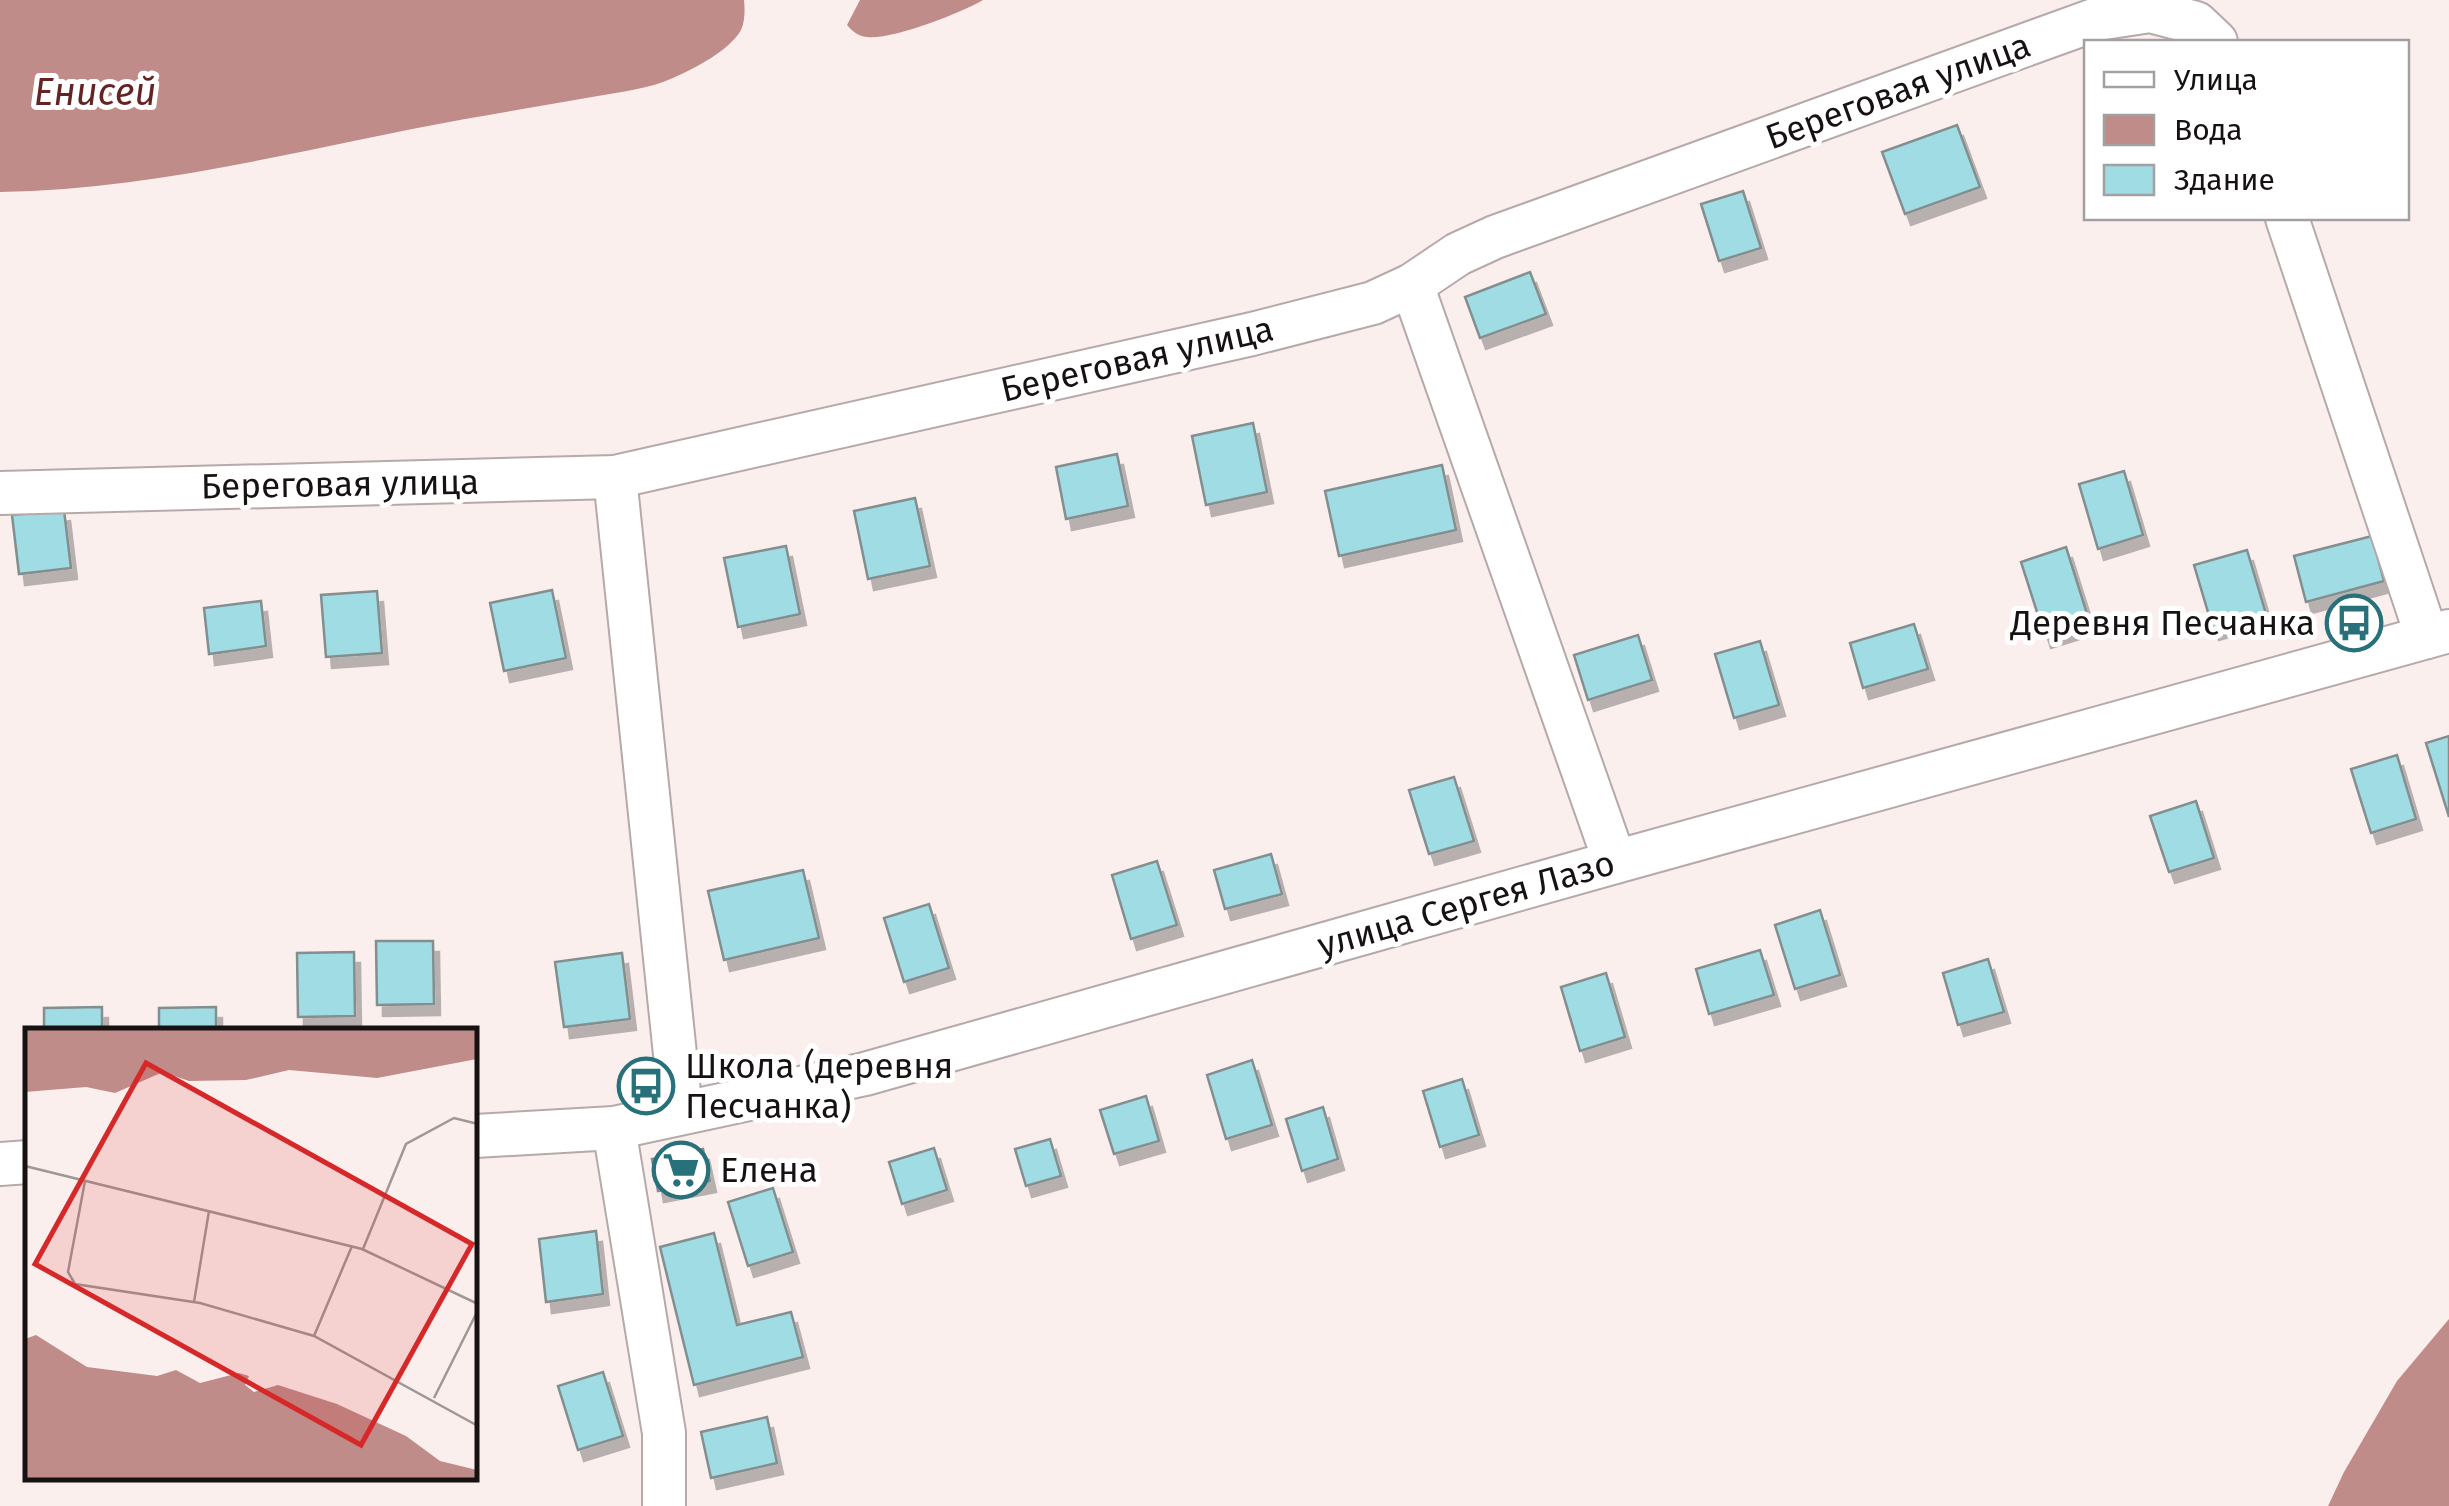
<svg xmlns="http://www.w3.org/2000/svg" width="2449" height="1506" font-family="'Fira Sans',sans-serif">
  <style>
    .water { fill: #bf8c89 }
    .building { fill: #9fdce4; stroke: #848e8f; stroke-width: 2.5; filter: url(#shadow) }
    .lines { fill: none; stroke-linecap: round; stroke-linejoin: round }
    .minor-casing { stroke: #b5aaa9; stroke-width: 46 }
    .minor { stroke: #fff; stroke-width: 42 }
    .labels { text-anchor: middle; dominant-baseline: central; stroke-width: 10; stroke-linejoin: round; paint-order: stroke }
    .street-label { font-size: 35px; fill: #161212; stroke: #fff }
    .poi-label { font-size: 35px; fill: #161212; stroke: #fff; text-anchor: start }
    .water-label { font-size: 38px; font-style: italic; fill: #632423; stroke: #fff }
    .inset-road { fill: none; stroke: #9f9796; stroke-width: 2.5 }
    .view { fill: #d62828; fill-opacity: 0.15; stroke: #d62828; stroke-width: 5 }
    .inset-edge { fill: none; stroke: #161212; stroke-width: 5 }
  </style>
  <defs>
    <filter id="shadow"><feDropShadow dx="6" dy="11" stdDeviation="0" flood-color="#0004"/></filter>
  </defs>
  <rect width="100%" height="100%" fill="#fbefee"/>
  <g class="water">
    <path d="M 0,0 L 744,0 C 745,9 745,22 741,30 C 729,51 695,68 673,78 C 649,89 619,92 592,97 C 550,104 507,112 465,119 C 311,147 157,190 0,192 Z"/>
    <path d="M 860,0 L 983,0 C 961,13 892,40 867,37 C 858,36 853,32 847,25 Z"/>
    <path d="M 2449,1319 L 2449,1506 L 2328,1506 L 2344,1472 L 2397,1381 Z"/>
  </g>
  <g class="building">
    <path d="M 1957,125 L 1980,187 L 1905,214 L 1882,152 Z"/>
    <path d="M 1743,191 L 1761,248 L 1719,261 L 1701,204 Z"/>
    <path d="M 1530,272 L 1546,314 L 1480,338 L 1465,297 Z"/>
    <path d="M 1253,423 L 1267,492 L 1206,505 L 1192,436 Z"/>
    <path d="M 1117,454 L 1128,506 L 1066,519 L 1056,467 Z"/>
    <path d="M 1442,465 L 1456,530 L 1339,556 L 1325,491 Z"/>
    <path d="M 2124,471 L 2143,535 L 2098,549 L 2079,484 Z"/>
    <path d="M 915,498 L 930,566 L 868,579 L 854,511 Z"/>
    <path d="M 64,510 L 71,568 L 19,574 L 12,515 Z"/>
    <path d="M 2372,536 L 2384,581 L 2306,602 L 2294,556 Z"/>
    <path d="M 786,546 L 800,614 L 738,627 L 724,558 Z"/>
    <path d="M 2066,547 L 2090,623 L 2045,637 L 2021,562 Z"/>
    <path d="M 2247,550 L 2266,614 L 2213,629 L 2194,565 Z"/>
    <path d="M 552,590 L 566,658 L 504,671 L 490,603 Z"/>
    <path d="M 377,591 L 382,653 L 326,657 L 321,595 Z"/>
    <path d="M 261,601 L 266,646 L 209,654 L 204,608 Z"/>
    <path d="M 1914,624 L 1928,669 L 1863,688 L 1850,643 Z"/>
    <path d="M 1638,635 L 1652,680 L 1588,700 L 1574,655 Z"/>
    <path d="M 1760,641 L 1779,705 L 1734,718 L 1715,654 Z"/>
    <path d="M 2449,736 L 2449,817 L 2426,743 Z"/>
    <path d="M 2397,755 L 2416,819 L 2371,833 L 2351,769 Z"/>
    <path d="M 1454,777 L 1474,841 L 1429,854 L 1409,790 Z"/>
    <path d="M 2196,801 L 2214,858 L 2169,872 L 2150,816 Z"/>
    <path d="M 1271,854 L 1282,894 L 1225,909 L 1214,870 Z"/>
    <path d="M 1157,861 L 1177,925 L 1131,939 L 1112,875 Z"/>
    <path d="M 803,870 L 819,938 L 724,960 L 708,891 Z"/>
    <path d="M 929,904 L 949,968 L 904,982 L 884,918 Z"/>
    <path d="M 1820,910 L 1840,975 L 1795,989 L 1775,925 Z"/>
    <path d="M 376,941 L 433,941 L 434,1004 L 377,1005 Z"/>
    <path d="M 1760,950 L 1774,995 L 1709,1014 L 1696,969 Z"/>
    <path d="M 354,952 L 355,1016 L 298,1017 L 297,953 Z"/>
    <path d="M 622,953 L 630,1019 L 564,1027 L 555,962 Z"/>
    <path d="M 1988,959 L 2004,1012 L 1958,1025 L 1943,973 Z"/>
    <path d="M 1606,973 L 1625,1037 L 1580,1051 L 1561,987 Z"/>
    <path d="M 102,1007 L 102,1031 L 44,1031 L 44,1008 Z"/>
    <path d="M 216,1007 L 216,1031 L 159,1031 L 159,1008 Z"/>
    <path d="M 1252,1060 L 1272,1125 L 1226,1139 L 1207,1075 Z"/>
    <path d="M 1462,1079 L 1479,1135 L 1440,1147 L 1423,1091 Z"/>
    <path d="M 1146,1096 L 1159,1141 L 1114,1154 L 1100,1110 Z"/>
    <path d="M 1323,1107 L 1338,1159 L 1302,1171 L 1286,1119 Z"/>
    <path d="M 1050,1139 L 1061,1176 L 1026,1186 L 1015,1149 Z"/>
    <path d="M 934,1148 L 947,1190 L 902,1204 L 889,1162 Z"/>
    <path d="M 703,1149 L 710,1181 L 658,1191 L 652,1159 Z"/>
    <path d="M 773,1188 L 793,1252 L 748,1266 L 728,1202 Z"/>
    <path d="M 596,1231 L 603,1294 L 546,1302 L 539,1239 Z"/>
    <path d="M 714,1233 L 737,1325 L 791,1312 L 803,1357 L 694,1385 L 660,1247 Z"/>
    <path d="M 603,1372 L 623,1436 L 578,1450 L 558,1386 Z"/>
    <path d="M 767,1417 L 777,1463 L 711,1478 L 701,1432 Z"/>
  </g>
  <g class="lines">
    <g class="minor-casing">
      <g id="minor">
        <path d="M 2287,218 L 2427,637"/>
        <path d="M 1412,285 L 1615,862"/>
        <path d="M 615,477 L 681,1112"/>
        <path d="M 0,493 L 615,477 L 1252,334 L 1373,303 L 1412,285 L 1458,254 L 1495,237 L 2097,19 L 2150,11 L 2196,23 L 2216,42"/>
        <path d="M 614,1128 L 664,1433 L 664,1506"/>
        <path d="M 475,1136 L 614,1128 L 865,1074 L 1615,862 L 2449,631"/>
        <path d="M 0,1164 L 28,1162"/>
      </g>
    </g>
    <use href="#minor" class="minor"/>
  </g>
  <defs>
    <g id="bus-ring" transform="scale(2.875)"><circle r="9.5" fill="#fff" stroke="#28717a" stroke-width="1.5"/><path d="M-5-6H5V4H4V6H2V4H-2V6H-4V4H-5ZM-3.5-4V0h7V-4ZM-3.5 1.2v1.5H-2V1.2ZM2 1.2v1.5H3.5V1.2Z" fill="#28717a"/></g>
    <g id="supermarket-ring" transform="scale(2.875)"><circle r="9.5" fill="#fff" stroke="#28717a" stroke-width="1.5"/><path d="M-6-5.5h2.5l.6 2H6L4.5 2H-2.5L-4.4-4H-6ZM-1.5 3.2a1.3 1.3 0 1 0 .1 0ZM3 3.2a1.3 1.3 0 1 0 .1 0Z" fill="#28717a"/></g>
  </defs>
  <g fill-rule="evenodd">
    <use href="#bus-ring" x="2354" y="623"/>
    <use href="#bus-ring" x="646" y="1086"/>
    <use href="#supermarket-ring" x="681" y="1170"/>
  </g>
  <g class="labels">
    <g class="street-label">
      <text transform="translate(1898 91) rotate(-20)">Береговая улица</text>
      <text transform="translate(1137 359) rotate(-13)">Береговая улица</text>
      <text transform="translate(340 484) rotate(-1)">Береговая улица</text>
      <text transform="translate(1466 904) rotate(-16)">улица Сергея Лазо</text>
    </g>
    <g class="poi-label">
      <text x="2315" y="623" text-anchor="end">Деревня Песчанка</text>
      <text x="685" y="1066">Школа (деревня<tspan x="685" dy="40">Песчанка)</tspan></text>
      <text x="720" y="1170">Елена</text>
    </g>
    <g class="water-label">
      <text x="95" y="92">Енисей</text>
    </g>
  </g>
  <g transform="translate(25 1028)">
    <rect width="452" height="452" fill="#fbefee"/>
    <path d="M 0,0 L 452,0 L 452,31 L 352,50 L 264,42 L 221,52 L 164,53 L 138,44 L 90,65 L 61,59 L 0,64 ZM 11,307 L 62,339 L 132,348 L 151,342 L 175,355 L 214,345 L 224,348 L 220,357 L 229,364 L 253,357 L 312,376 L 381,408 L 415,433 L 452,442 L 452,452 L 0,452 L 0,311 Z" fill="#bf8c89"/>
    <path class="inset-road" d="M 0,138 L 337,221 L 453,276M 60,153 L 43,244 L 50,256 L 175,275 L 289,308 L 453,398M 338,221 L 381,116 L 429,90 L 453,96M 169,274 L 184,183M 289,308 L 327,218M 409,370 L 453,282"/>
    <path class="view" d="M 121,35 L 447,216 L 336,417 L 10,236 Z"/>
    <rect width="452" height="452" class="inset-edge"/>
  </g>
  <rect x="2084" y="40" width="325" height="180" fill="#ffffff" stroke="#a2a0a0" stroke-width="2.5"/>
  <rect x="2104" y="72" width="50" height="15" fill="#ffffff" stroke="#a2a0a0" stroke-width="2.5"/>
  <text x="2174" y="90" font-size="30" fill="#161212">Улица</text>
  <rect x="2104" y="115" width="50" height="30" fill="#bf8c89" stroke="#a2a0a0" stroke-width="2.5"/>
  <text x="2174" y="140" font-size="30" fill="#161212">Вода</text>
  <rect x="2104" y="165" width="50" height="30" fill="#9fdce4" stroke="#a2a0a0" stroke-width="2.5"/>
  <text x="2174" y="190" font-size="30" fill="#161212">Здание</text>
</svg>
